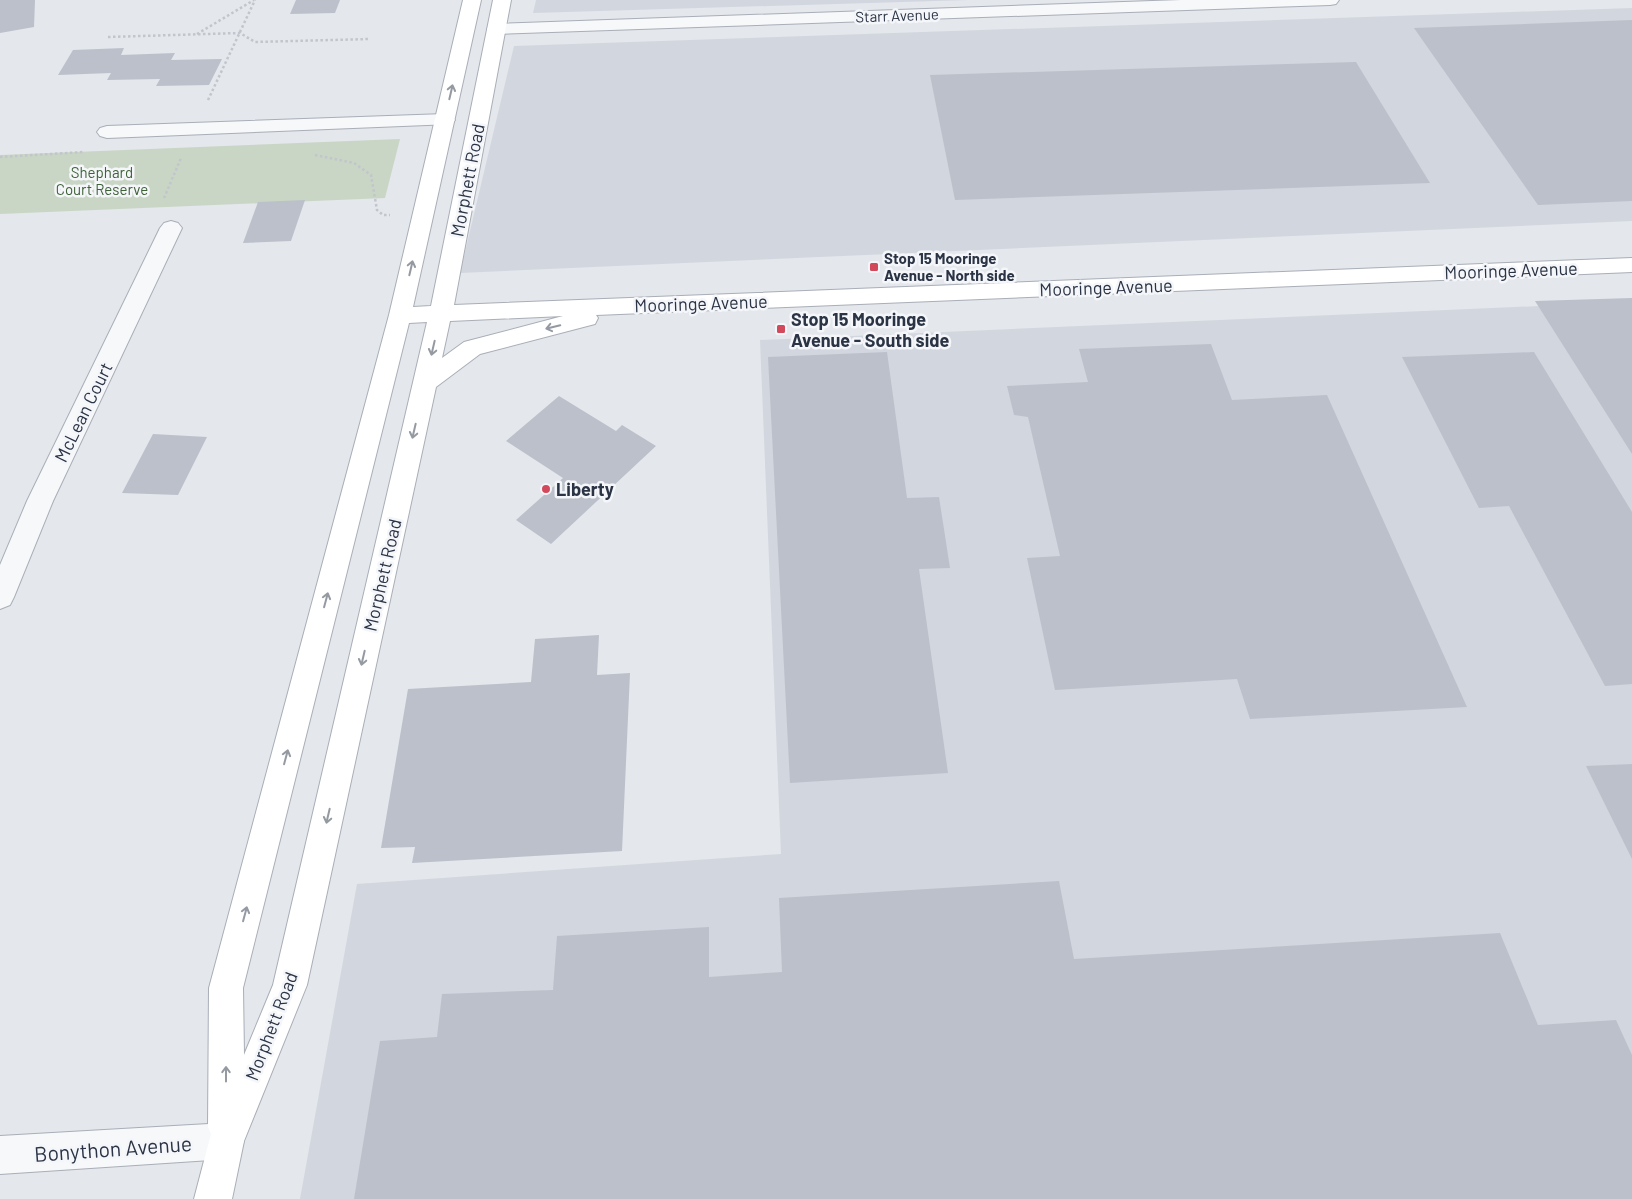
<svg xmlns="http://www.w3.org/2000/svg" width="1632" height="1199" font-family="Barlow,sans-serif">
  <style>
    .built { fill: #d2d6de }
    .green { fill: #c9d6c5 }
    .building { fill: #bbc0ca }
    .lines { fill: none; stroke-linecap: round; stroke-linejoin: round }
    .street-casing { stroke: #a9aeb7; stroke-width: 2 }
    .secondary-casing { stroke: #a9aeb7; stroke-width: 2 }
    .path { stroke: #c2c5cb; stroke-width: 2.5; stroke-dasharray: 2.5 2.5; stroke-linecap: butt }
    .street { fill: #f7f8fa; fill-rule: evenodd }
    .secondary { fill: #fff; fill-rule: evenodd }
    .oneway { stroke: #959aa2 }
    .poi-dot { fill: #d1495b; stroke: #f4f6f9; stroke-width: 2 }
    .labels { text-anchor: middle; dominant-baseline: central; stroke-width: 5; stroke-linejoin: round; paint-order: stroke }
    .far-street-label { font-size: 15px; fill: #2b3445; stroke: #f4f6f9 }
    .far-park-label { font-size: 15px; fill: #3f6138; stroke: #f4f6f9 }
    .far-poi-label { font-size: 15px; font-weight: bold; fill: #2b3445; stroke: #f4f6f9; text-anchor: start }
    .street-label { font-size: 18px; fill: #2b3445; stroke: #f4f6f9 }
    .poi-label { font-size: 18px; font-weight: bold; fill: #2b3445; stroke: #f4f6f9; text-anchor: start }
    .near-street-label { font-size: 21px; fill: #2b3445; stroke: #f4f6f9 }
  </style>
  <rect width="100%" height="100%" fill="#e4e7ec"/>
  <g class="built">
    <path d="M 536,0 L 968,0 L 533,13 Z"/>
    <path d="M 1632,8 L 1632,221 L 460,273 L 514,46 Z"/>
    <path d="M 1632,302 L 1632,1199 L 300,1199 L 357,884 L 781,854 L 760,340 Z"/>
  </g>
  <path class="green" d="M 400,139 L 385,198 L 0,214 L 0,155 Z"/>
  <g class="building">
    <path d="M 0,0 L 35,0 L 34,27 L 0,33 Z"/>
    <path d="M 296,0 L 340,0 L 335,13 L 290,14 Z"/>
    <path d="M 1632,20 L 1632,201 L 1538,205 L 1414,28 Z"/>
    <path d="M 124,48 L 121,55 L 175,53 L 171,60 L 222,59 L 209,85 L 156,86 L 160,79 L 107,80 L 111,73 L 58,75 L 73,50 Z"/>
    <path d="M 1356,62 L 1430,183 L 955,200 L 930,75 Z"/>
    <path d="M 305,200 L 291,241 L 243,243 L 258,202 Z"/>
    <path d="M 1632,298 L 1632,454 L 1535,301 Z"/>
    <path d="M 1211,344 L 1232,400 L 1327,395 L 1467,707 L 1250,719 L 1237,679 L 1055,690 L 1027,558 L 1060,556 L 1028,417 L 1014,415 L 1007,386 L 1088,382 L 1079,349 Z"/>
    <path d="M 887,352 L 907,498 L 939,497 L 950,568 L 919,569 L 948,773 L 790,783 L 768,357 Z"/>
    <path d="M 1534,352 L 1632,512 L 1632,684 L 1605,686 L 1509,506 L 1479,508 L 1402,357 Z"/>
    <path d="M 559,396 L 616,431 L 622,425 L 656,446 L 551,544 L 516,520 L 563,478 L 506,441 Z"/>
    <path d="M 153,434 L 207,437 L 178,495 L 122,493 Z"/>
    <path d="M 599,635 L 597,675 L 630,673 L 622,851 L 412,863 L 415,847 L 381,848 L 408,689 L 531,682 L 535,639 Z"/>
    <path d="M 1632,764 L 1632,859 L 1586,766 Z"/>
    <path d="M 1059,881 L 1074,959 L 1500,933 L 1538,1025 L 1616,1020 L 1632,1055 L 1632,1199 L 354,1199 L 380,1041 L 437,1037 L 442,994 L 553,990 L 557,936 L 709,927 L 709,977 L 782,972 L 779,898 Z"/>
  </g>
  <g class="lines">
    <g class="street-casing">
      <g id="street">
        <path d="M 1181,0 L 1339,0 L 1336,4 L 1330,5 L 496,34 L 490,33 L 487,29 L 490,25 L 496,24 Z"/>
        <path d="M 445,114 L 452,116 L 455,120 L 452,124 L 107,138 L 100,136 L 97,132 L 100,128 L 107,126 Z"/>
        <path d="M 171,221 L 178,223 L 182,228 L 53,501 L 14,597 L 10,605 L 0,609 L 0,565 L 27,501 L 160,228 L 164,223 Z"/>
        <path d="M 226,1123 L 239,1128 L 244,1141 L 239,1154 L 226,1159 L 0,1174 L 0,1136 Z"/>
      </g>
    </g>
    <g class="secondary-casing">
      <path id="secondary" d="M 463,0 L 481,0 L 413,307 L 431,306 L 493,0 L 511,0 L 454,305 L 1632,258 L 1632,272 L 596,315 L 598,318 L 595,324 L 480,354 L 436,387 L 307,985 L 244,1141 L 232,1199 L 194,1199 L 211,1134 L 208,1127 L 209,988 L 389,315 ZM 563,316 L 464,342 L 442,358 L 450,321 ZM 427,322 L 273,985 L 244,1055 L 243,988 L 409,323 Z"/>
    </g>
    <g class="path">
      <path d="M 197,34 L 254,0"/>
      <path d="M 108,37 L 240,33 L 255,42 L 370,39"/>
      <path d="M 208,100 L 255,0"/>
      <path d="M 315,155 L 354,163 L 371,175 L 377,210 L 383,215 L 390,215"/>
      <path d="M 0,157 L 84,152"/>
      <path d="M 164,198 L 181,158"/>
    </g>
    <use href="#street" class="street"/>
    <use href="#secondary" class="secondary"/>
  </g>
  <defs><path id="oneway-shaft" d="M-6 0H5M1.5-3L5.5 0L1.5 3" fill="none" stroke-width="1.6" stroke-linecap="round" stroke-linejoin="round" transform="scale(1.25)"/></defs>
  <g class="oneway">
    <use href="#oneway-shaft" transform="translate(451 92) rotate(-77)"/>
    <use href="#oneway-shaft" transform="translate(411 268) rotate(-77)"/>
    <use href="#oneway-shaft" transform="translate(553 327) rotate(166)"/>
    <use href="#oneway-shaft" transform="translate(433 348) rotate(103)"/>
    <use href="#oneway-shaft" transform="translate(414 431) rotate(103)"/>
    <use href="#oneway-shaft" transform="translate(326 600) rotate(-75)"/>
    <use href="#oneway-shaft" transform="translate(363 658) rotate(103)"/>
    <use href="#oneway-shaft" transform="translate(286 757) rotate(-75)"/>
    <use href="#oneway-shaft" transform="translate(328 816) rotate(103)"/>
    <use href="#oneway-shaft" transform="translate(245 914) rotate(-75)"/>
    <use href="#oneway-shaft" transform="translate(226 1074) rotate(-90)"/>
  </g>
  <g class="poi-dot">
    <rect x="869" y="262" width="10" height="10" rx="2.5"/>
    <rect x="776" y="324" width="10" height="10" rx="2.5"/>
    <circle cx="546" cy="489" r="5"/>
  </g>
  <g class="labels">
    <g class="far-street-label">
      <text transform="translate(897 15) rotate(-2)">Starr Avenue</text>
    </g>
    <g class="far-park-label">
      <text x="102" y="172">Shephard<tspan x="102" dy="17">Court Reserve</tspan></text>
    </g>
    <g class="far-poi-label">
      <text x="884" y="258">Stop 15 Mooringe<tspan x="884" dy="17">Avenue - North side</tspan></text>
    </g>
    <g class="street-label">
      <text transform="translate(467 180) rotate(-79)">Morphett Road</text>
      <text transform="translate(1511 270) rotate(-2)">Mooringe Avenue</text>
      <text transform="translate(1106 287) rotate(-2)">Mooringe Avenue</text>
      <text transform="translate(701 303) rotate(-2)">Mooringe Avenue</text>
      <text transform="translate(83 412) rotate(-64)">McLean Court</text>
      <text transform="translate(382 575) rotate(-77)">Morphett Road</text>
      <text transform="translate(271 1026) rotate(-69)">Morphett Road</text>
    </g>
    <g class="poi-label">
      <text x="791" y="319">Stop 15 Mooringe<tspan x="791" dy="21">Avenue - South side</tspan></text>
      <text x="556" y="489">Liberty</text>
    </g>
    <g class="near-street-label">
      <text transform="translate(113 1148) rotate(-4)">Bonython Avenue</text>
    </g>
  </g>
</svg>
